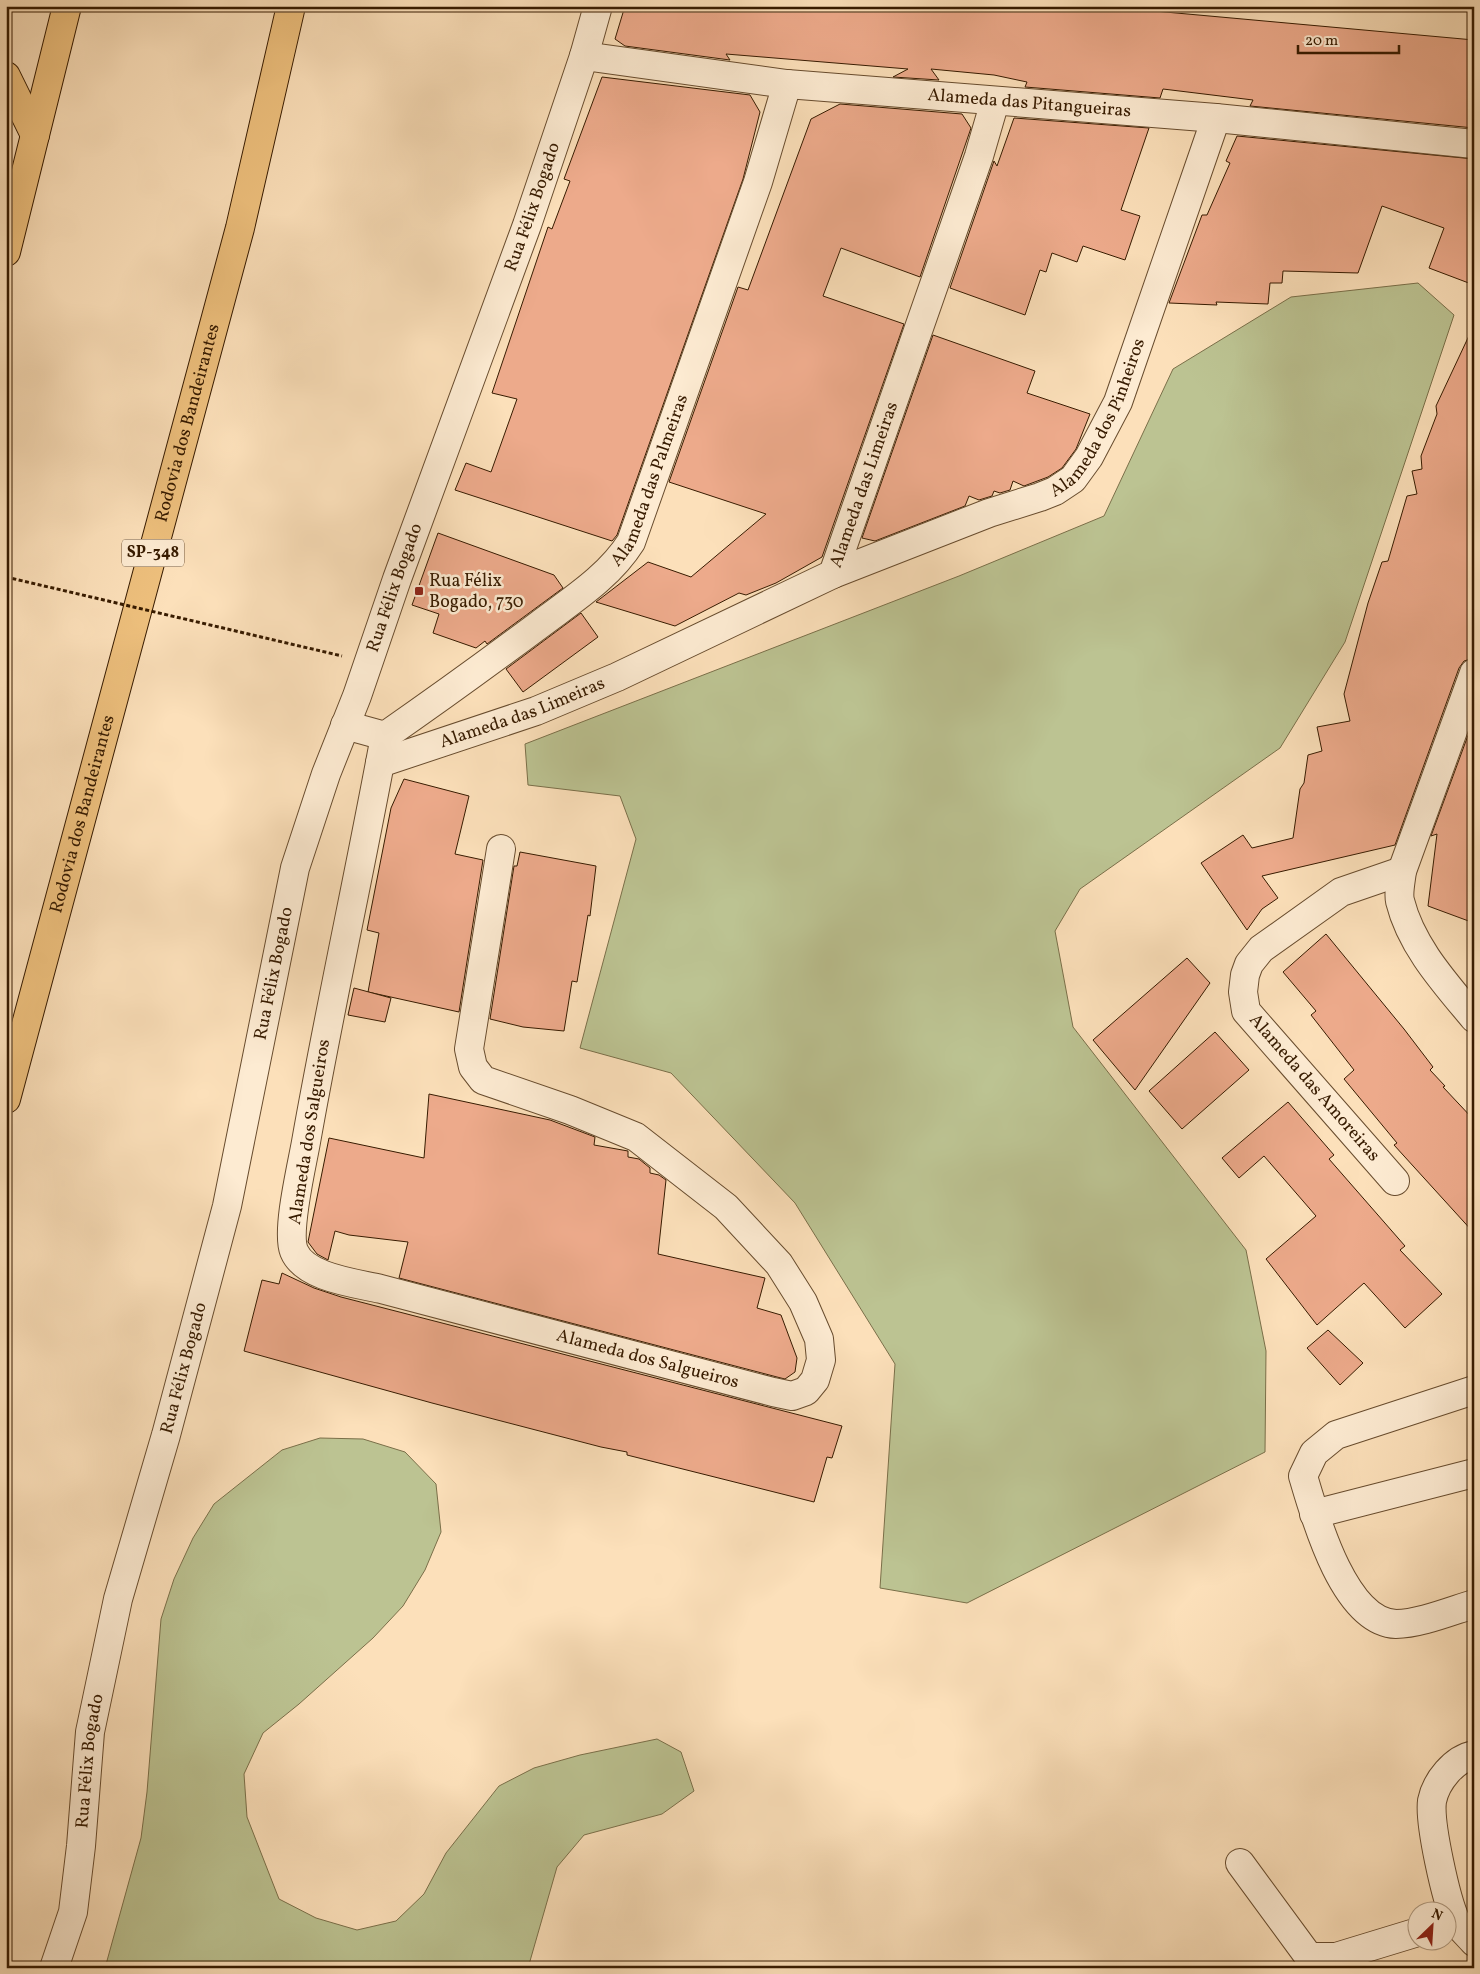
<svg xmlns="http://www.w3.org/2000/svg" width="1480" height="1974" font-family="Vollkorn,serif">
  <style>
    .green { fill: #bcc392; stroke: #7a6f49 }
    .building { fill: #edaa8b; stroke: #371b00 }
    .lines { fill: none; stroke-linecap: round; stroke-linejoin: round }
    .minor-casing { stroke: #684c2e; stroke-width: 30 }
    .highway-casing { stroke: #371b00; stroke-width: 30 }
    .minor { stroke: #fdebd2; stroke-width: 28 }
    .highway { stroke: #eec07d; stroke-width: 28 }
    .path-bridge { stroke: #371b00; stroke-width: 3; stroke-dasharray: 4 2.5; stroke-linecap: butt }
    .poi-dot { fill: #8f2418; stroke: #fdebd2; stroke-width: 2 }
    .labels { text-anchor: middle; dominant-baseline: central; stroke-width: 5; stroke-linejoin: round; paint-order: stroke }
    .shield { fill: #fdebd2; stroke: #72593f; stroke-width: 1 }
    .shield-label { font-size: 16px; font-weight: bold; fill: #371b00 }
    .street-label { font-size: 18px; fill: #371b00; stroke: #fdebd2 }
    .poi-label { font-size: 18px; fill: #371b00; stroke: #fdebd2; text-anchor: start }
  </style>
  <rect width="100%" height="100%" fill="#fce0ba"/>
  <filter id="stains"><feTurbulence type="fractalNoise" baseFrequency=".004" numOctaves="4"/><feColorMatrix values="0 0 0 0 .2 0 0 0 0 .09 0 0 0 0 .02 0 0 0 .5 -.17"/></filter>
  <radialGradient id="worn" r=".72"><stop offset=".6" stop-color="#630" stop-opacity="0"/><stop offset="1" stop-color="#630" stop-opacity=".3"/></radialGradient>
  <g class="green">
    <path d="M 1418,283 L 1454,315 L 1345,642 L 1280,748 L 1080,889 L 1055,931 L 1073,1027 L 1246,1250 L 1266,1351 L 1265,1452 L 967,1603 L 880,1588 L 895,1364 L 795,1203 L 671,1073 L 580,1048 L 636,839 L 620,796 L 528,785 L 525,744 L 959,576 L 1104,516 L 1173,369 L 1291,297 Z"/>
    <path d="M 320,1438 L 363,1439 L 405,1452 L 436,1484 L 441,1532 L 425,1570 L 403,1606 L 373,1638 L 299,1704 L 263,1733 L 244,1774 L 247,1817 L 279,1899 L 316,1918 L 357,1930 L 396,1921 L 424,1894 L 446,1853 L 499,1786 L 534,1768 L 580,1755 L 657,1739 L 681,1752 L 694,1791 L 662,1814 L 584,1835 L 557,1867 L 528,1968 L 105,1968 L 141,1838 L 147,1792 L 161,1619 L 174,1579 L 193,1538 L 214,1504 L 282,1450 Z"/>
  </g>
  <g class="building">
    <path d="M 625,6 L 1099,6 L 1474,40 L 1474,128 L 1250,106 L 1253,100 L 1163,89 L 1160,98 L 1025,87 L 1027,82 L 994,75 L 931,69 L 939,80 L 893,77 L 908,69 L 726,54 L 730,60 L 625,46 L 615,39 Z"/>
    <path d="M 602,77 L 750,95 L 760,112 L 743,179 L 617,535 L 612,541 L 455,490 L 466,463 L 491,472 L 517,399 L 492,393 L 548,227 L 552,229 L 570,181 L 564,179 Z"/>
    <path d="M 840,104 L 962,114 L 971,128 L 920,277 L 841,248 L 823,296 L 904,324 L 822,557 L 776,583 L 746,595 L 739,593 L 675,626 L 596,602 L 648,562 L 691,577 L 766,514 L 669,482 L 738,287 L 748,290 L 811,119 Z"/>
    <path d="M 1014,118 L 1149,128 L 1121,210 L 1140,216 L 1125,260 L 1083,246 L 1077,262 L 1052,253 L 1046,272 L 1040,270 L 1025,315 L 950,288 L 994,161 L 997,166 Z"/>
    <path d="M 1237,136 L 1474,159 L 1474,285 L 1429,268 L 1444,228 L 1382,206 L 1358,273 L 1283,271 L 1282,283 L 1270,283 L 1268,304 L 1216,302 L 1217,305 L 1169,303 L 1202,215 L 1207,215 L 1230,163 L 1226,161 Z"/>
    <path d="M 1474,325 L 1474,658 L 1464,661 L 1459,668 L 1395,845 L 1262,876 L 1278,898 L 1262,909 L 1247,930 L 1201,863 L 1243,835 L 1252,848 L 1293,838 L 1300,789 L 1304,783 L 1308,755 L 1322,751 L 1317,727 L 1350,721 L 1344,694 L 1368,603 L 1382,562 L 1388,561 L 1407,496 L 1417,494 L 1412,471 L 1422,469 L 1421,456 L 1437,414 L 1436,406 Z"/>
    <path d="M 933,335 L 1035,371 L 1027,393 L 1090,414 L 1076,449 L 1062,468 L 1048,477 L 1024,486 L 1013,481 L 1010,490 L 1000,493 L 994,491 L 992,496 L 979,500 L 969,496 L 965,506 L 875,541 L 862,538 Z"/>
    <path d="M 438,533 L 554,575 L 563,588 L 487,644 L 485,641 L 476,648 L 433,633 L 439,614 L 412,605 Z"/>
    <path d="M 581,613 L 598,637 L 523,692 L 506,669 Z"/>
    <path d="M 1474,719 L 1474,923 L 1428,906 L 1437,834 L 1431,836 Z"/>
    <path d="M 404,779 L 469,796 L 455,854 L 483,860 L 459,1012 L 368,992 L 379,933 L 367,930 L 391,808 Z"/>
    <path d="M 520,852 L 596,866 L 590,916 L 588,915 L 577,982 L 572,981 L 564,1031 L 523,1027 L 490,1019 L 514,866 L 517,866 Z"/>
    <path d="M 1326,934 L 1404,1029 L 1433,1067 L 1430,1070 L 1445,1086 L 1443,1087 L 1474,1120 L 1474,1233 L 1394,1145 L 1397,1143 L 1344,1079 L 1354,1070 L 1311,1015 L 1316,1011 L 1283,972 Z"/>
    <path d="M 1187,958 L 1210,983 L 1135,1090 L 1093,1040 Z"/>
    <path d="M 354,988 L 391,998 L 385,1022 L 348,1015 Z"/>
    <path d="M 1215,1032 L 1249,1070 L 1182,1129 L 1149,1091 Z"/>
    <path d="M 429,1094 L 550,1120 L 595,1137 L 594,1145 L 628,1151 L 628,1157 L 639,1159 L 650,1168 L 650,1173 L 659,1175 L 666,1180 L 658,1254 L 765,1278 L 757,1308 L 781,1315 L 797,1358 L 795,1372 L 785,1379 L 777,1377 L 399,1278 L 408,1242 L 349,1235 L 335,1231 L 328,1260 L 317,1254 L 308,1242 L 329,1138 L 424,1158 Z"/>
    <path d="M 1288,1102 L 1334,1155 L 1329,1159 L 1405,1246 L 1400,1250 L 1442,1294 L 1405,1328 L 1364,1283 L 1317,1325 L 1266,1259 L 1316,1216 L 1264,1156 L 1239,1178 L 1222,1158 Z"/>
    <path d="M 282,1273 L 314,1288 L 341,1297 L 842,1426 L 832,1458 L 827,1457 L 814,1502 L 627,1455 L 627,1452 L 601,1447 L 432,1403 L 244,1351 L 262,1280 L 279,1284 Z"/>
    <path d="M 1328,1330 L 1363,1363 L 1340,1385 L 1307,1348 Z"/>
  </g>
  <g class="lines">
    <g class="minor-casing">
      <g id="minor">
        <path id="s1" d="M 584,56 L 787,84 L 1216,118 L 1474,144"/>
        <path id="s2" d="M 833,574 L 989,513 L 1040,497 L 1055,491 L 1073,479 L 1089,457 L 1118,402 L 1216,118"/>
        <path d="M 1474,673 L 1402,871 C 1401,880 1398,893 1400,901 C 1411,946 1445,983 1474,1018"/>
        <path id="s3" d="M 345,725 L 385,736 C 437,700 488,663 539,625 C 572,600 609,577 631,542 L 758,182 L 787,84"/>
        <path id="s4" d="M 385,736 C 360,872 330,1006 306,1142 C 302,1165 286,1231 294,1251 C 305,1278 356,1283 381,1289 L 773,1392 L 792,1396 L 806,1391 L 815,1380 L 821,1360 L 819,1339 L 803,1302 L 779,1264 L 726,1207 L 636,1137 L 570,1110 L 483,1080 L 473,1067 L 469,1049 L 501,849"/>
        <path id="s5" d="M 380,763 L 536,711 L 617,677 L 833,574 L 979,156 L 995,101"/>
        <path d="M 1395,1181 L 1246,1011 L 1243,992 L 1245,975 L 1249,964 L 1261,949 L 1341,892 L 1402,871"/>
        <path d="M 1474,1390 L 1336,1435 L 1314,1453 L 1303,1476 C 1315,1517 1344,1622 1396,1624 C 1419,1624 1451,1611 1474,1604"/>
        <path d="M 1314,1514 L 1474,1473"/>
        <path d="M 1474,1755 C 1454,1759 1436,1781 1432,1801 C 1429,1823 1446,1900 1456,1921 C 1460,1928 1468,1935 1474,1942"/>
        <path d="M 1240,1863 L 1309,1957 L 1336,1957 L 1418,1932"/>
        <path id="s6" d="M 54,1968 L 73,1912 L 81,1846 L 90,1732 L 118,1599 L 166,1435 L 227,1206 L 295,868 L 326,774 L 357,696 L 397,579 L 527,225 L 584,56 L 598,6"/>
      </g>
    </g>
    <g class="highway-casing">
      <g id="highway">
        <path d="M 6,76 L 35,135"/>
        <path d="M 6,252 L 67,6"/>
        <path id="s7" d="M 6,1099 L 240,228 L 291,6"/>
      </g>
    </g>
    <use href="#minor" class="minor"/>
    <use href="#highway" class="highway"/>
    <path class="path-bridge" d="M 6,577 L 342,656"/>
  </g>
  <rect class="poi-dot" x="414" y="586" width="10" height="10" rx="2.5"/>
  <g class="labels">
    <rect class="shield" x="122" y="539.5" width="62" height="27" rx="4"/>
    <g class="shield-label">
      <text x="153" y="553">SP-348</text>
    </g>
    <g class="street-label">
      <text stroke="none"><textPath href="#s1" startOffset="448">Alameda das Pitangueiras</textPath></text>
      <text stroke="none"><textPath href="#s6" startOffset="1831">Rua Félix Bogado</textPath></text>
      <text stroke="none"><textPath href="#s2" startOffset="324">Alameda dos Pinheiros</textPath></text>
      <text stroke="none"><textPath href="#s7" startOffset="700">Rodovia dos Bandeirantes</textPath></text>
      <text stroke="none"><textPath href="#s3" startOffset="420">Alameda das Palmeiras</textPath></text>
      <text stroke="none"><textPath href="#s5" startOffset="586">Alameda das Limeiras</textPath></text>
      <text stroke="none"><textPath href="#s6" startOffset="1426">Rua Félix Bogado</textPath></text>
      <text stroke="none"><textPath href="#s5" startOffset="151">Alameda das Limeiras</textPath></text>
      <text stroke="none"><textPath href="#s7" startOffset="295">Rodovia dos Bandeirantes</textPath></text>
      <text stroke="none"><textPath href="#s6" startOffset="1021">Rua Félix Bogado</textPath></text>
      <text transform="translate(1314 1088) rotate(49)">Alameda das Amoreiras</text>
      <text transform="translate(310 1132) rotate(-81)">Alameda dos Salgueiros</text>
      <text stroke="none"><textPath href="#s4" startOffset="898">Alameda dos Salgueiros</textPath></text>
      <text stroke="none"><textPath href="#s6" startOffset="616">Rua Félix Bogado</textPath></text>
      <text stroke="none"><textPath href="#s6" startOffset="211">Rua Félix Bogado</textPath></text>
    </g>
    <g class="poi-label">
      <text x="429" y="581">Rua Félix<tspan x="429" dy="21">Bogado, 730</tspan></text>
    </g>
  </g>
  <rect width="1480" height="1974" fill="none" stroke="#fce0ba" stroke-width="25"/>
  <rect x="8" y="8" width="1465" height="1959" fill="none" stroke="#371b00" stroke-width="2.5"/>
  <rect x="12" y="12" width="1455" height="1949" fill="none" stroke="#371b00"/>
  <g transform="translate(1432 1926) rotate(25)"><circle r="24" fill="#fdebd2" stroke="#ae987e"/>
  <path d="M0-4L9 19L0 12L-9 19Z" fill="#8f2418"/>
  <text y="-8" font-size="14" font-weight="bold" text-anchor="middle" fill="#371b00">N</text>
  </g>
  <path d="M1298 45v8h101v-8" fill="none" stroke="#371b00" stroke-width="2.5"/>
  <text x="1305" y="45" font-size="15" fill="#371b00" stroke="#fdebd2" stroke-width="4" paint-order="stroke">20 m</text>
  <rect width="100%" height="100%" filter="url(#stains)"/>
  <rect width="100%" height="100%" fill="url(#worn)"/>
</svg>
